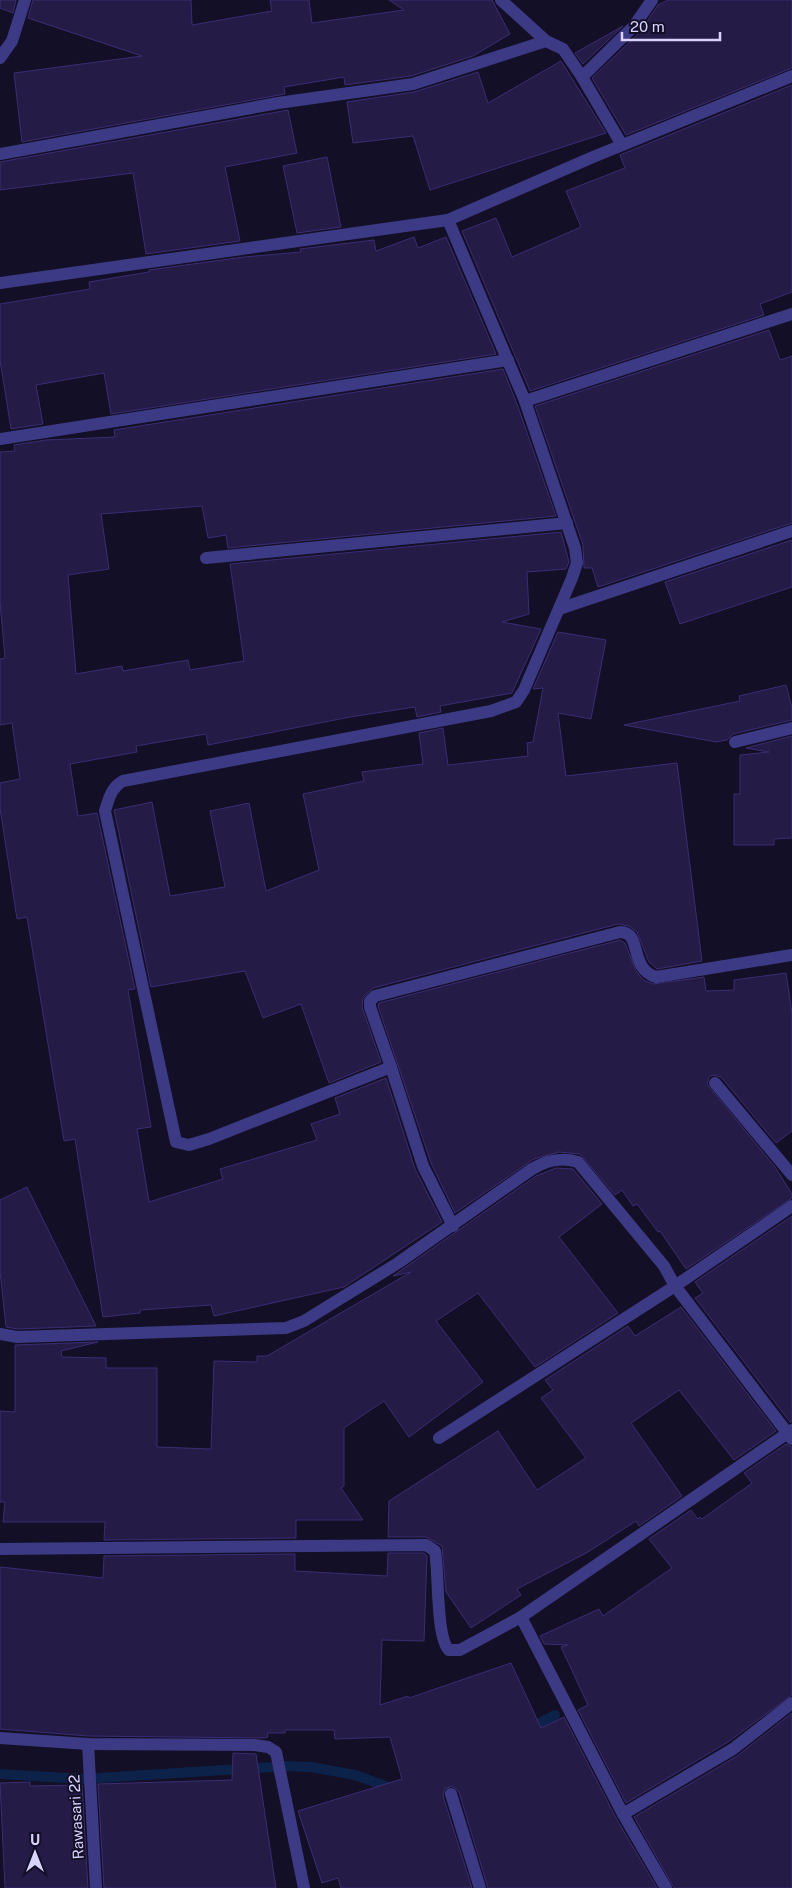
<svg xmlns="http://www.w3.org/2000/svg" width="792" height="1888" font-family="'Public Sans',sans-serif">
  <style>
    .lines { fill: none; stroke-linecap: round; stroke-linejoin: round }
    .stream { stroke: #0c2248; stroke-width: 10 }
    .building { fill: #241b47; stroke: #3b2d73 }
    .lane { stroke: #3d3a85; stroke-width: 12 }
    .street { stroke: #3d3a85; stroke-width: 12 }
    .labels { text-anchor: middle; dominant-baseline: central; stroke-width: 4; stroke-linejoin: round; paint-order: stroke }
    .street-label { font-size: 15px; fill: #d9d4ff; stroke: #130f26 }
  </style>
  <rect width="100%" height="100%" fill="#130f26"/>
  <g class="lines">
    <g class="stream">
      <path d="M 526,1730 L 555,1715"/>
      <path d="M 286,1766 L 311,1767 L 355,1775 L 394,1789"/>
      <path d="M 0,1774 L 84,1779"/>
      <path d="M 98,1778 L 273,1767"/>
    </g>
  </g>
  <g class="building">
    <path d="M 0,0 L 16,0 L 13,13 L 0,8 Z"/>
    <path d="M 33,0 L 191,0 L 192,25 L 272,11 L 270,0 L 309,0 L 312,23 L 404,10 L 389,0 L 492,0 L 510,34 L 473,56 L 411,76 L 345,85 L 344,77 L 284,87 L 285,94 L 22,142 L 14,73 L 142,56 L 28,18 Z"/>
    <path d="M 668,0 L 792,0 L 792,68 L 626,135 L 592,78 L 640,32 L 658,5 Z"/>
    <path d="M 623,26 L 583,64 L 575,53 Z"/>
    <path d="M 561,61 L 606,133 L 430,190 L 413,136 L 353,143 L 347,102 L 414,92 L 478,72 L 488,103 Z"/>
    <path d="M 792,85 L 792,292 L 760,304 L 764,315 L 530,391 L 462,231 L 496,218 L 512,257 L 581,227 L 566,191 L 625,168 L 620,155 Z"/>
    <path d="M 288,110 L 297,153 L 225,167 L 240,241 L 146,254 L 133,173 L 0,190 L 0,162 Z"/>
    <path d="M 327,157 L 341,227 L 297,233 L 283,166 Z"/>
    <path d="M 414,237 L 418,248 L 446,237 L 496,354 L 111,414 L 104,373 L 36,385 L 43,424 L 11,429 L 0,360 L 0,304 L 90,289 L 89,282 L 149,272 L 149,270 L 244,257 L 301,252 L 300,249 L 374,240 L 376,251 Z"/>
    <path d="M 769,330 L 780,360 L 792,356 L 792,523 L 598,587 L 592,568 L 584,568 L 583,545 L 535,406 Z"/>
    <path d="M 503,369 L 517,404 L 556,516 L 228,548 L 226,535 L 208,538 L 202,506 L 101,514 L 109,569 L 68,575 L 76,674 L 122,666 L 123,671 L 188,660 L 190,670 L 244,661 L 230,564 L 561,532 L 569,562 L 566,569 L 527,572 L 529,614 L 502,622 L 541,629 L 512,693 L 440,706 L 441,712 L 417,717 L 415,707 L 350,717 L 208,745 L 206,734 L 136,746 L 137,752 L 70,764 L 78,816 L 97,813 L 135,989 L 128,990 L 151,1127 L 137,1129 L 149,1202 L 223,1179 L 220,1169 L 317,1140 L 311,1124 L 340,1114 L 335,1098 L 386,1078 L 415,1169 L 442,1222 L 344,1287 L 214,1316 L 211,1305 L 140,1310 L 140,1313 L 103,1317 L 75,1139 L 64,1141 L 27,917 L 17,919 L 0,808 L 0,783 L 20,779 L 12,723 L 0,725 L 0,659 L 5,658 L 0,602 L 0,452 L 15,451 L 14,445 L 46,440 L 115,437 L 114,430 Z"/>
    <path d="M 792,540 L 792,587 L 680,624 L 665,582 Z"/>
    <path d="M 558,632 L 606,640 L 591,719 L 558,713 L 566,776 L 677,763 L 702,961 L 657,969 L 649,962 L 637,932 L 629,926 L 618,924 L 373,988 L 363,998 L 362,1007 L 381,1062 L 329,1083 L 301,1004 L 263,1018 L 245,971 L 151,987 L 114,810 L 152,802 L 170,896 L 225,887 L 210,811 L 249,803 L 266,891 L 319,870 L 303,794 L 364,781 L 362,772 L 423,764 L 419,733 L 443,728 L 448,765 L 528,756 L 527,743 L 533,742 L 543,688 L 533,689 Z"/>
    <path d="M 786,685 L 792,708 L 792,720 L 733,734 L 727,740 L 716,742 L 624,725 L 740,701 L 739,696 Z"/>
    <path d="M 792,736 L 792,838 L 774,839 L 774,845 L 734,845 L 734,794 L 740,794 L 740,755 L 769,752 L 746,748 Z"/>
    <path d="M 620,940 L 625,943 L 636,971 L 643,980 L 653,984 L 704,977 L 706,991 L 734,990 L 734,980 L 786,973 L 792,1013 L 792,1131 L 776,1143 L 721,1077 L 713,1075 L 709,1077 L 707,1084 L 775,1167 L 792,1194 L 792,1198 L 686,1269 L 660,1231 L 658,1232 L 637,1204 L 633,1206 L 622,1190 L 615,1195 L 580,1154 L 559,1152 L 534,1159 L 455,1213 L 431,1163 L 378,1006 L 379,1003 Z"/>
    <path d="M 556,1168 L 573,1169 L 602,1204 L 559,1237 L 618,1313 L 535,1367 L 478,1293 L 436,1321 L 483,1382 L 409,1437 L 384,1401 L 344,1428 L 344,1486 L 341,1488 L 363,1520 L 296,1520 L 296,1538 L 104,1540 L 105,1522 L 3,1522 L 5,1502 L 0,1502 L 0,1411 L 15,1412 L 15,1345 L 98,1342 L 61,1351 L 62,1357 L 106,1358 L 106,1368 L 157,1368 L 157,1447 L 211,1449 L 214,1361 L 257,1362 L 257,1356 L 267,1356 L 411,1272 L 393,1276 L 536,1176 Z"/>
    <path d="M 27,1187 L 57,1248 L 96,1326 L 18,1329 L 6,1327 L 0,1271 L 0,1200 Z"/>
    <path d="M 792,1216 L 792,1422 L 790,1422 L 695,1298 L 703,1293 L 695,1282 Z"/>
    <path d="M 681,1307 L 776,1431 L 734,1460 L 679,1390 L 631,1423 L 682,1496 L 639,1526 L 636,1521 L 588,1552 L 517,1589 L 521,1595 L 471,1628 L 446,1592 L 442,1546 L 426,1537 L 388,1537 L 389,1501 L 498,1431 L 537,1490 L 586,1458 L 541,1398 L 553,1390 L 545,1380 L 628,1326 L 635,1336 Z"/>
    <path d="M 786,1444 L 792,1447 L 792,1695 L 728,1742 L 626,1803 L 578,1710 L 588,1705 L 561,1647 L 568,1645 L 544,1644 L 540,1636 L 599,1609 L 603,1616 L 672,1568 L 649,1539 L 691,1510 L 698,1519 L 700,1517 L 702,1519 L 752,1483 L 744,1473 Z"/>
    <path d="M 388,1553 L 424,1553 L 427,1556 L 424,1641 L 382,1640 L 380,1705 L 408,1696 L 409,1698 L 511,1663 L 541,1728 L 564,1717 L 616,1818 L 657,1888 L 488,1888 L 459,1792 L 452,1786 L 445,1789 L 443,1796 L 472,1888 L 341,1888 L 338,1878 L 322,1883 L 298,1811 L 402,1779 L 390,1737 L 335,1739 L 334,1730 L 285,1730 L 285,1733 L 267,1733 L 268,1737 L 264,1738 L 88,1736 L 0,1729 L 0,1567 L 103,1578 L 104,1556 L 295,1554 L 295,1571 L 387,1576 Z"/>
    <path d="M 792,1713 L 792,1888 L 674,1888 L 634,1817 L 737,1756 Z"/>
    <path d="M 233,1753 L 256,1754 L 276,1888 L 104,1888 L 98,1784 L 232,1780 Z"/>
    <path d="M 30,1782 L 30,1786 L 82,1785 L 88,1888 L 5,1888 L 0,1783 Z"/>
  </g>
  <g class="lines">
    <g class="lane">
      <path d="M 206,558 L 567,523"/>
      <path d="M 559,609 L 792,531"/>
      <path d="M 735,742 L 792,728"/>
    </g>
    <g class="street">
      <path d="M 501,0 L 546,41"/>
      <path d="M 0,58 L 12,41 L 25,0"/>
      <path d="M 582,77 L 622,145"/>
      <path d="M 0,154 L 278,103 L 413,84 L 546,41 L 563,49 L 582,77 L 634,26 L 652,0"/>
      <path d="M 448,220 L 525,401 L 575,548 L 577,563 L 572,578 L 524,690 L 516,702 L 491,711 L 123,781 C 111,788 109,798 105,811 L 176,1142 L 189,1145 L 209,1139 L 391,1067 L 423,1166 L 453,1226"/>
      <path d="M 0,283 L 448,220 L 593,157 L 792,76"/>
      <path d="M 525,401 L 792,314"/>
      <path d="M 0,439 L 508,360"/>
      <path d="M 391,1067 L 370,1007 L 370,1001 L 375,996 L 620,932 C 643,932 628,968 656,977 L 792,955"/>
      <path d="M 715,1083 L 792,1175"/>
      <path d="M 0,1334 L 17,1337 L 286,1328 L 304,1321 L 398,1263 L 532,1169 C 547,1160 561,1157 578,1162 L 664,1266 L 675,1286 L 792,1439"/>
      <path d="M 439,1438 L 675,1286 L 792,1206"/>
      <path d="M 0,1549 L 426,1545 L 435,1551 C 439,1572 436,1638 449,1650 L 460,1650 L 521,1617 L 792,1430"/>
      <path d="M 521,1617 L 623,1814 L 666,1888"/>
      <path d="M 0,1738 L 88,1744 L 254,1745 L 268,1747 L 276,1752 L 304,1888"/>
      <path d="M 88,1744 L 96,1888"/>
      <path d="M 451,1794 L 480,1888"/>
      <path d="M 623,1814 L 733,1749 L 792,1703"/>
    </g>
  </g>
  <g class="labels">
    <g class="street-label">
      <text transform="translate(76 1817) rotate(-93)">Rawasari 22</text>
    </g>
  </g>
  <g transform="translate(35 1853)" stroke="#130f26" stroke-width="4" paint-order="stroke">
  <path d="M0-4L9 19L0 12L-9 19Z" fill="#d9d4ff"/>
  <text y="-8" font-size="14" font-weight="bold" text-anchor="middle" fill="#d9d4ff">U</text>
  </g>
  <path d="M622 32v8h98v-8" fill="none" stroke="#d9d4ff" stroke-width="2.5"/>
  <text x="630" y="32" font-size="15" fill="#d9d4ff" stroke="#130f26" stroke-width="4" paint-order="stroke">20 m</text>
</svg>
